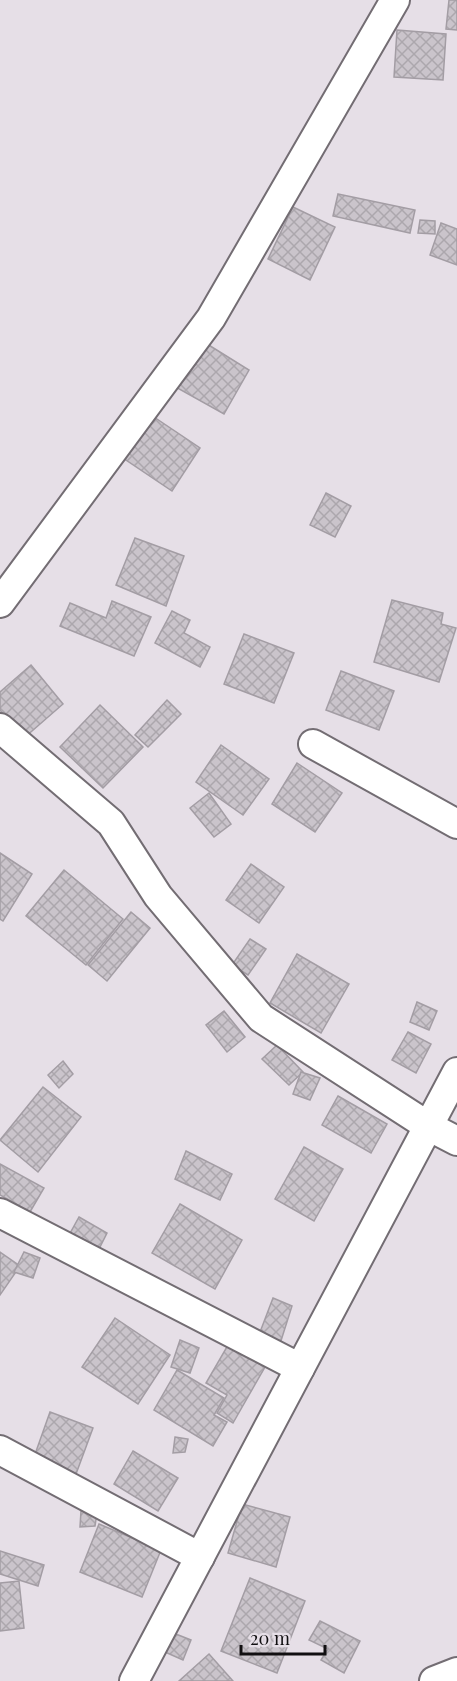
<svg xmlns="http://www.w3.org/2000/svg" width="457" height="1681" font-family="'Playfair Display',serif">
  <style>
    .building { fill: url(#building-cross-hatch); stroke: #a39da4; stroke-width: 1.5 }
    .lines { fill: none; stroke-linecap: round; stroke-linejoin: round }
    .minor-casing { stroke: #736d73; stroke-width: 32 }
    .minor { stroke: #fff; stroke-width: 28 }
  </style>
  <defs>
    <pattern id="building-cross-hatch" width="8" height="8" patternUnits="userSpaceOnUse" patternTransform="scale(1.5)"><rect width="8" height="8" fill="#cac4cb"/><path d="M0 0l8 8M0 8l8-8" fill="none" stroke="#aca7ad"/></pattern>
  </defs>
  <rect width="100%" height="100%" fill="#e6dfe7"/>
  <g class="building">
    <path d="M 449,0 L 457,0 L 457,30 L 446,29 Z"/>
    <path d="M 397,30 L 446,34 L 443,80 L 394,77 Z"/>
    <path d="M 338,194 L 415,210 L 410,233 L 333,216 Z"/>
    <path d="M 293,207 L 335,227 L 310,280 L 268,259 Z"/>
    <path d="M 420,220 L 435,221 L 435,234 L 418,233 Z"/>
    <path d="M 441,223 L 457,229 L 457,265 L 430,255 Z"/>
    <path d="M 199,339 L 249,370 L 224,414 L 172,385 Z"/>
    <path d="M 151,415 L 200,448 L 172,491 L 123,458 Z"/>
    <path d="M 326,493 L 351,506 L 335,537 L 310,525 Z"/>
    <path d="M 135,538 L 184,556 L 166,606 L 116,585 Z"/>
    <path d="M 392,600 L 443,613 L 441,624 L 456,628 L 439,682 L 374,662 Z"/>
    <path d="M 112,601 L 151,617 L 134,656 L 60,626 L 70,603 L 106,618 Z"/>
    <path d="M 172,611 L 190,620 L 184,633 L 210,647 L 200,667 L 155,643 Z"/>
    <path d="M 244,634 L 294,653 L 274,703 L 224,684 Z"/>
    <path d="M 31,665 L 63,704 L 24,738 L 0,710 L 0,692 Z"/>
    <path d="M 341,671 L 394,691 L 379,730 L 326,710 Z"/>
    <path d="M 167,700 L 181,714 L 148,747 L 135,735 Z"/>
    <path d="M 100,705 L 143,747 L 103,788 L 60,747 Z"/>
    <path d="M 221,745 L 269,779 L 243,815 L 196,782 Z"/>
    <path d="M 297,763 L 342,793 L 315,832 L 272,804 Z"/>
    <path d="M 209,793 L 231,824 L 214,837 L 190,808 Z"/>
    <path d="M 0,853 L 32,874 L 3,921 L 0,919 Z"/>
    <path d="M 251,864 L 284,887 L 259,923 L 226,900 Z"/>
    <path d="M 64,870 L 123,919 L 86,965 L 26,916 Z"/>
    <path d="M 131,912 L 150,928 L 107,981 L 88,965 Z"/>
    <path d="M 250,939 L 266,949 L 248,975 L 232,965 Z"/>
    <path d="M 297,954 L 349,984 L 321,1033 L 270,1003 Z"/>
    <path d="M 417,1002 L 437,1011 L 429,1030 L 410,1022 Z"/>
    <path d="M 224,1011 L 245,1037 L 227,1052 L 206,1025 Z"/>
    <path d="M 408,1032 L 431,1044 L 416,1073 L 392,1060 Z"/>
    <path d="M 277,1045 L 303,1072 L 289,1085 L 262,1059 Z"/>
    <path d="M 63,1061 L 73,1074 L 59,1088 L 48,1075 Z"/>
    <path d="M 301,1072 L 320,1078 L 310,1100 L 293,1094 Z"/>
    <path d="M 43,1087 L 81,1117 L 38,1172 L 0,1140 Z"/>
    <path d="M 338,1096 L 387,1124 L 371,1153 L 322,1125 Z"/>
    <path d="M 304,1147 L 343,1169 L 314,1221 L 275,1199 Z"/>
    <path d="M 186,1151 L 232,1174 L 220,1200 L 175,1179 Z"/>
    <path d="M 0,1164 L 44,1188 L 30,1212 L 0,1195 Z"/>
    <path d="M 180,1204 L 242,1240 L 215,1289 L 152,1253 Z"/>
    <path d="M 79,1217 L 107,1233 L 97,1253 L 68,1237 Z"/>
    <path d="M 0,1252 L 20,1266 L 0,1295 Z"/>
    <path d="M 24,1252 L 40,1258 L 33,1278 L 14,1272 Z"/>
    <path d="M 273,1298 L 292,1306 L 279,1347 L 257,1340 Z"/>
    <path d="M 115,1318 L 170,1355 L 138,1404 L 82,1367 Z"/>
    <path d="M 180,1340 L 199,1348 L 190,1373 L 171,1367 Z"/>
    <path d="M 228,1345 L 265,1367 L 233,1423 L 217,1413 L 227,1395 L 206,1383 Z"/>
    <path d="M 177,1370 L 224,1398 L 214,1415 L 227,1422 L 213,1446 L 154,1410 Z"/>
    <path d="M 50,1412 L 93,1428 L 76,1474 L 34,1457 Z"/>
    <path d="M 175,1437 L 188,1439 L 185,1452 L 173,1453 Z"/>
    <path d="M 133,1451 L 178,1478 L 158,1511 L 114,1484 Z"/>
    <path d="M 242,1504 L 290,1517 L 276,1567 L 228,1553 Z"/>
    <path d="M 81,1511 L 97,1513 L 95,1526 L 80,1527 Z"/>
    <path d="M 99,1524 L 161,1550 L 142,1597 L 80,1572 Z"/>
    <path d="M 0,1551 L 44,1565 L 38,1586 L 0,1574 Z"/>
    <path d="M 250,1578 L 305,1601 L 277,1673 L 221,1651 Z"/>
    <path d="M 19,1581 L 24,1628 L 0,1631 L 0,1583 Z"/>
    <path d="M 320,1621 L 360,1641 L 344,1673 L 321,1660 L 328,1649 L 309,1640 Z"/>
    <path d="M 163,1629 L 191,1640 L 183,1660 L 156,1648 Z"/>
    <path d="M 209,1654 L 233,1681 L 179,1681 Z"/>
  </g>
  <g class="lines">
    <g class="minor-casing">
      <g id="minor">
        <path d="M 0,603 L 211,318 L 395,0"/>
        <path d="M 0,728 L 111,823 L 158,896 L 261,1018 L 428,1126 L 457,1141"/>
        <path d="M 313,744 L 457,824"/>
        <path d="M 0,1213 L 300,1368"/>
        <path d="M 0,1450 L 200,1557"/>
        <path d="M 134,1681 L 457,1072"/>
        <path d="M 434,1681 L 457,1672"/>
      </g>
    </g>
    <use href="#minor" class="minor"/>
  </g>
  <path d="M241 1645v9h84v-9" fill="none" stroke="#110f11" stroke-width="3"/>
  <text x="250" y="1645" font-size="18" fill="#110f11" stroke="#e6dfe7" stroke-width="4.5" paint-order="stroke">20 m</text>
</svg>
